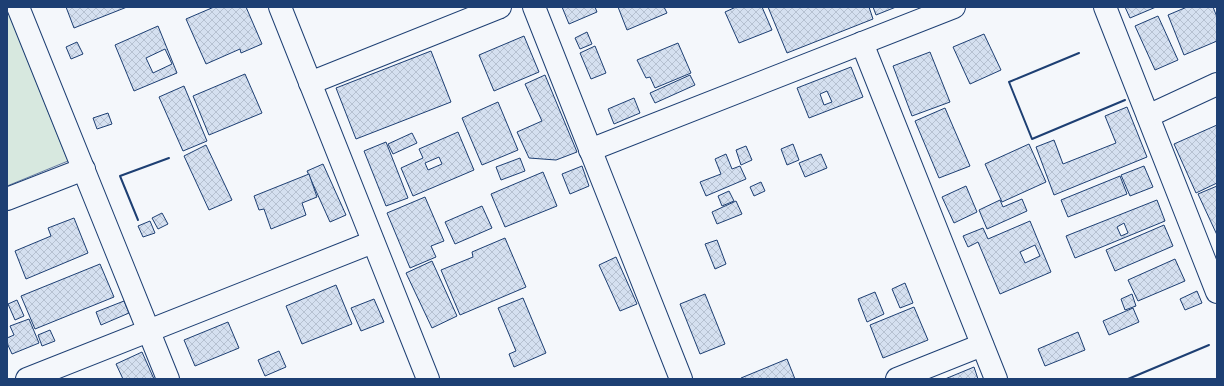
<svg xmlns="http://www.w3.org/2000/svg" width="1224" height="386" font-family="'Noto Sans',sans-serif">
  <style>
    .green { fill: #d7e8df; stroke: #687fa3 }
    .building { fill: url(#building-cross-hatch); stroke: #1d3f73; fill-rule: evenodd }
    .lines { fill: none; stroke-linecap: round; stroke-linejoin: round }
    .minor-casing { stroke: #1d3f73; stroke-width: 24 }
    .minor { stroke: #f4f7fb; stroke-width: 22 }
    .wall { stroke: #1d3f73; stroke-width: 2 }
  </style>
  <defs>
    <pattern id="building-cross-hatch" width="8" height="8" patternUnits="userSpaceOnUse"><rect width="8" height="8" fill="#d5e0f0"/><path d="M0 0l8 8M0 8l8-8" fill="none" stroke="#b6c1d1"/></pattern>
  </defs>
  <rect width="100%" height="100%" fill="#f4f7fb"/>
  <path class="green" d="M 7,9 L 68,161 L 7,186 Z"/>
  <g class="building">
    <path d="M 66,7 L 127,7 L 74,28 Z"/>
    <path d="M 214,7 L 246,7 L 262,44 L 241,53 L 240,49 L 206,64 L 186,19 Z"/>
    <path d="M 562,7 L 595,7 L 597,12 L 569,24 Z"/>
    <path d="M 618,7 L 664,7 L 667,13 L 627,30 Z"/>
    <path d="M 736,7 L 762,7 L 772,30 L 739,43 L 725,12 Z"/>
    <path d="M 768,7 L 869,7 L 873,19 L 787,53 Z"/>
    <path d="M 873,7 L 896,7 L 876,15 Z"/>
    <path d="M 1125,7 L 1156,7 L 1130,18 Z"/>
    <path d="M 1187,7 L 1213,7 L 1217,17 L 1217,41 L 1184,55 L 1168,15 Z"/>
    <path d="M 1158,16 L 1178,60 L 1155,70 L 1135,26 Z"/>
    <path d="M 158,26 L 177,73 L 134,91 L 115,45 ZM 165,49 L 172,64 L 153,73 L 146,58 Z"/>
    <path d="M 587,32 L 592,44 L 580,49 L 575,38 Z"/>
    <path d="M 984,34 L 1001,70 L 970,84 L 953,47 Z"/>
    <path d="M 524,36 L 539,72 L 494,91 L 479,55 Z"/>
    <path d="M 77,42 L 83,54 L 71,59 L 66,47 Z"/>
    <path d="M 678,43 L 691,73 L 655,88 L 650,77 L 646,78 L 637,60 Z"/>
    <path d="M 595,46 L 606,73 L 591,79 L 580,53 Z"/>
    <path d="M 431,51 L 451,102 L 356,139 L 336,88 Z"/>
    <path d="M 930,52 L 950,102 L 912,116 L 893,66 Z"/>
    <path d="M 851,67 L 863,97 L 809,118 L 797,88 ZM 827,91 L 832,102 L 824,105 L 820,94 Z"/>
    <path d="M 245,74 L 262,113 L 209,135 L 193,96 Z"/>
    <path d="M 545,75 L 577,152 L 556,160 L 529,158 L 517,132 L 542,121 L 525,84 Z"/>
    <path d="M 690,75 L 695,85 L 655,103 L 650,93 Z"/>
    <path d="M 184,86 L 207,141 L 183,151 L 159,97 Z"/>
    <path d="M 634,98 L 640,113 L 614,124 L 608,109 Z"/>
    <path d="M 498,102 L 518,150 L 482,165 L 462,118 Z"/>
    <path d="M 1127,107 L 1147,157 L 1054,195 L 1036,147 L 1054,140 L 1063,164 L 1116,143 L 1105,116 Z"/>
    <path d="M 945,108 L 970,166 L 939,178 L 915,121 Z"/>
    <path d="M 108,113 L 112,124 L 97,129 L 93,118 Z"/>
    <path d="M 1217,125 L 1217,183 L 1196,193 L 1174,144 Z"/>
    <path d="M 458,132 L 474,170 L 413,196 L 401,168 L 423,158 L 419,149 ZM 439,157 L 442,164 L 428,170 L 425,163 Z"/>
    <path d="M 412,133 L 417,143 L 393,154 L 388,144 Z"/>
    <path d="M 386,142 L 408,198 L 386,206 L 364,151 Z"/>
    <path d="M 793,144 L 799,160 L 787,165 L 781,149 Z"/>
    <path d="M 1029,144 L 1046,182 L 1002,202 L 985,164 Z"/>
    <path d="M 206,145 L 232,200 L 209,210 L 184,156 Z"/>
    <path d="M 746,146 L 752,160 L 741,165 L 736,150 Z"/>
    <path d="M 726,154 L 732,169 L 740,166 L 746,179 L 706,196 L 700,182 L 721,174 L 715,159 Z"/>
    <path d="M 821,154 L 827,168 L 805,177 L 799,163 Z"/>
    <path d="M 520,158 L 525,171 L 501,180 L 496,167 Z"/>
    <path d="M 323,164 L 346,215 L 330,222 L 307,171 Z"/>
    <path d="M 582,166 L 589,186 L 570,194 L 562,174 Z"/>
    <path d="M 1144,166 L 1153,187 L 1130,196 L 1121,175 Z"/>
    <path d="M 543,172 L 557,206 L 505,227 L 491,194 Z"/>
    <path d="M 309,174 L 317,197 L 302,203 L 306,215 L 271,229 L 264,209 L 259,210 L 254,196 Z"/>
    <path d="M 1120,176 L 1127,194 L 1068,217 L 1061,200 Z"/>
    <path d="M 761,182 L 765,191 L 754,196 L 750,187 Z"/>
    <path d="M 966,186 L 977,212 L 954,223 L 942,197 Z"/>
    <path d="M 1217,186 L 1217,235 L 1198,194 Z"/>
    <path d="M 729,191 L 734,201 L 722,206 L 718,196 Z"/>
    <path d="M 425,197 L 444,241 L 431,246 L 436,257 L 410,268 L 387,213 Z"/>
    <path d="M 1022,199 L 1027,211 L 987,229 L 979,210 L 1000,200 L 1003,207 Z"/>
    <path d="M 1157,200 L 1165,221 L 1075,258 L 1066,236 ZM 1124,223 L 1128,233 L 1121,236 L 1117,227 Z"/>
    <path d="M 736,201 L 742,214 L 717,224 L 712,212 Z"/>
    <path d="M 482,206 L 492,228 L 455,244 L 445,222 Z"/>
    <path d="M 162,213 L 168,224 L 158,229 L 152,218 Z"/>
    <path d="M 74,218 L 88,253 L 26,279 L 15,251 L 51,236 L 48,228 Z"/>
    <path d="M 150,221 L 155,233 L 143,237 L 138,226 Z"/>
    <path d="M 1030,221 L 1051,272 L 1000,294 L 978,242 L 968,247 L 963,236 L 983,228 L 988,239 ZM 1035,245 L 1040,256 L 1025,263 L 1020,252 Z"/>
    <path d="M 1164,225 L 1173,246 L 1115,271 L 1106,250 Z"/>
    <path d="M 505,238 L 526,287 L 460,315 L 441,270 L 473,257 L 472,252 Z"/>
    <path d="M 717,240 L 726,264 L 715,269 L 705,244 Z"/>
    <path d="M 616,257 L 637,304 L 620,311 L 599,265 Z"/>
    <path d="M 1175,259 L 1185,281 L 1138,301 L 1128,280 Z"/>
    <path d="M 432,261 L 457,316 L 432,328 L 406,273 Z"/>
    <path d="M 100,264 L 114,297 L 35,329 L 21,296 Z"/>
    <path d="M 905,283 L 913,303 L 900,308 L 892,289 Z"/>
    <path d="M 336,285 L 352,324 L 302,344 L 286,306 Z"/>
    <path d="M 1197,291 L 1202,303 L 1185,310 L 1180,299 Z"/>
    <path d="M 875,292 L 884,314 L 867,322 L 858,299 Z"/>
    <path d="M 705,294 L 725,344 L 700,354 L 680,304 Z"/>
    <path d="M 1132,294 L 1136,306 L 1125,310 L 1121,299 Z"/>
    <path d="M 523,298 L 546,353 L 514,367 L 509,354 L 516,351 L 498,308 Z"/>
    <path d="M 374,299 L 384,322 L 361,331 L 351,308 Z"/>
    <path d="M 17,300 L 24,316 L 15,320 L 8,304 Z"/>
    <path d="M 124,301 L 129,313 L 101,325 L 96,312 Z"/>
    <path d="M 914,307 L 928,340 L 883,358 L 870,325 Z"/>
    <path d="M 1133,308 L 1139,322 L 1109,335 L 1103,321 Z"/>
    <path d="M 29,319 L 39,343 L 12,354 L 7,343 L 7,338 L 14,335 L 10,326 Z"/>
    <path d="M 228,322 L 239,348 L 195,366 L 184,340 Z"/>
    <path d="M 50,330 L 55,341 L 42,346 L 38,335 Z"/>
    <path d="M 1078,332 L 1085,350 L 1045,366 L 1038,349 Z"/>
    <path d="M 279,351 L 286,367 L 265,376 L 258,360 Z"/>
    <path d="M 142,352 L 154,379 L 123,379 L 116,364 Z"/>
    <path d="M 787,359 L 795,379 L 741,379 L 741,378 Z"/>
    <path d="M 974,367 L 978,379 L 945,379 Z"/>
  </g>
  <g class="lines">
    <g class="minor-casing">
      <g id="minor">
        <path d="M 18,7 L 168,379"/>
        <path d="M 280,7 L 428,379"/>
        <path d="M 534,7 L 681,379"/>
        <path d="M 1105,7 L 1217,292"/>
        <path d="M 862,43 L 996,379"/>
        <path d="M 310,83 L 500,7"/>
        <path d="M 1148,116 L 1217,84"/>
        <path d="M 590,150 L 954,7"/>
        <path d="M 7,199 L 84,169"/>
        <path d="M 27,379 L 373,242"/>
        <path d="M 897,379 L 982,345"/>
      </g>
    </g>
    <use href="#minor" class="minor"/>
    <g class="wall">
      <path d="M 1079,53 L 1009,82 L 1032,139 L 1125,100"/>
      <path d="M 138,220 L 120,176 L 169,158"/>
      <path d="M 1128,379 L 1209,345"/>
    </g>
  </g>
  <rect width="1224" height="386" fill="none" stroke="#1d3f73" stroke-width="16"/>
</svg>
